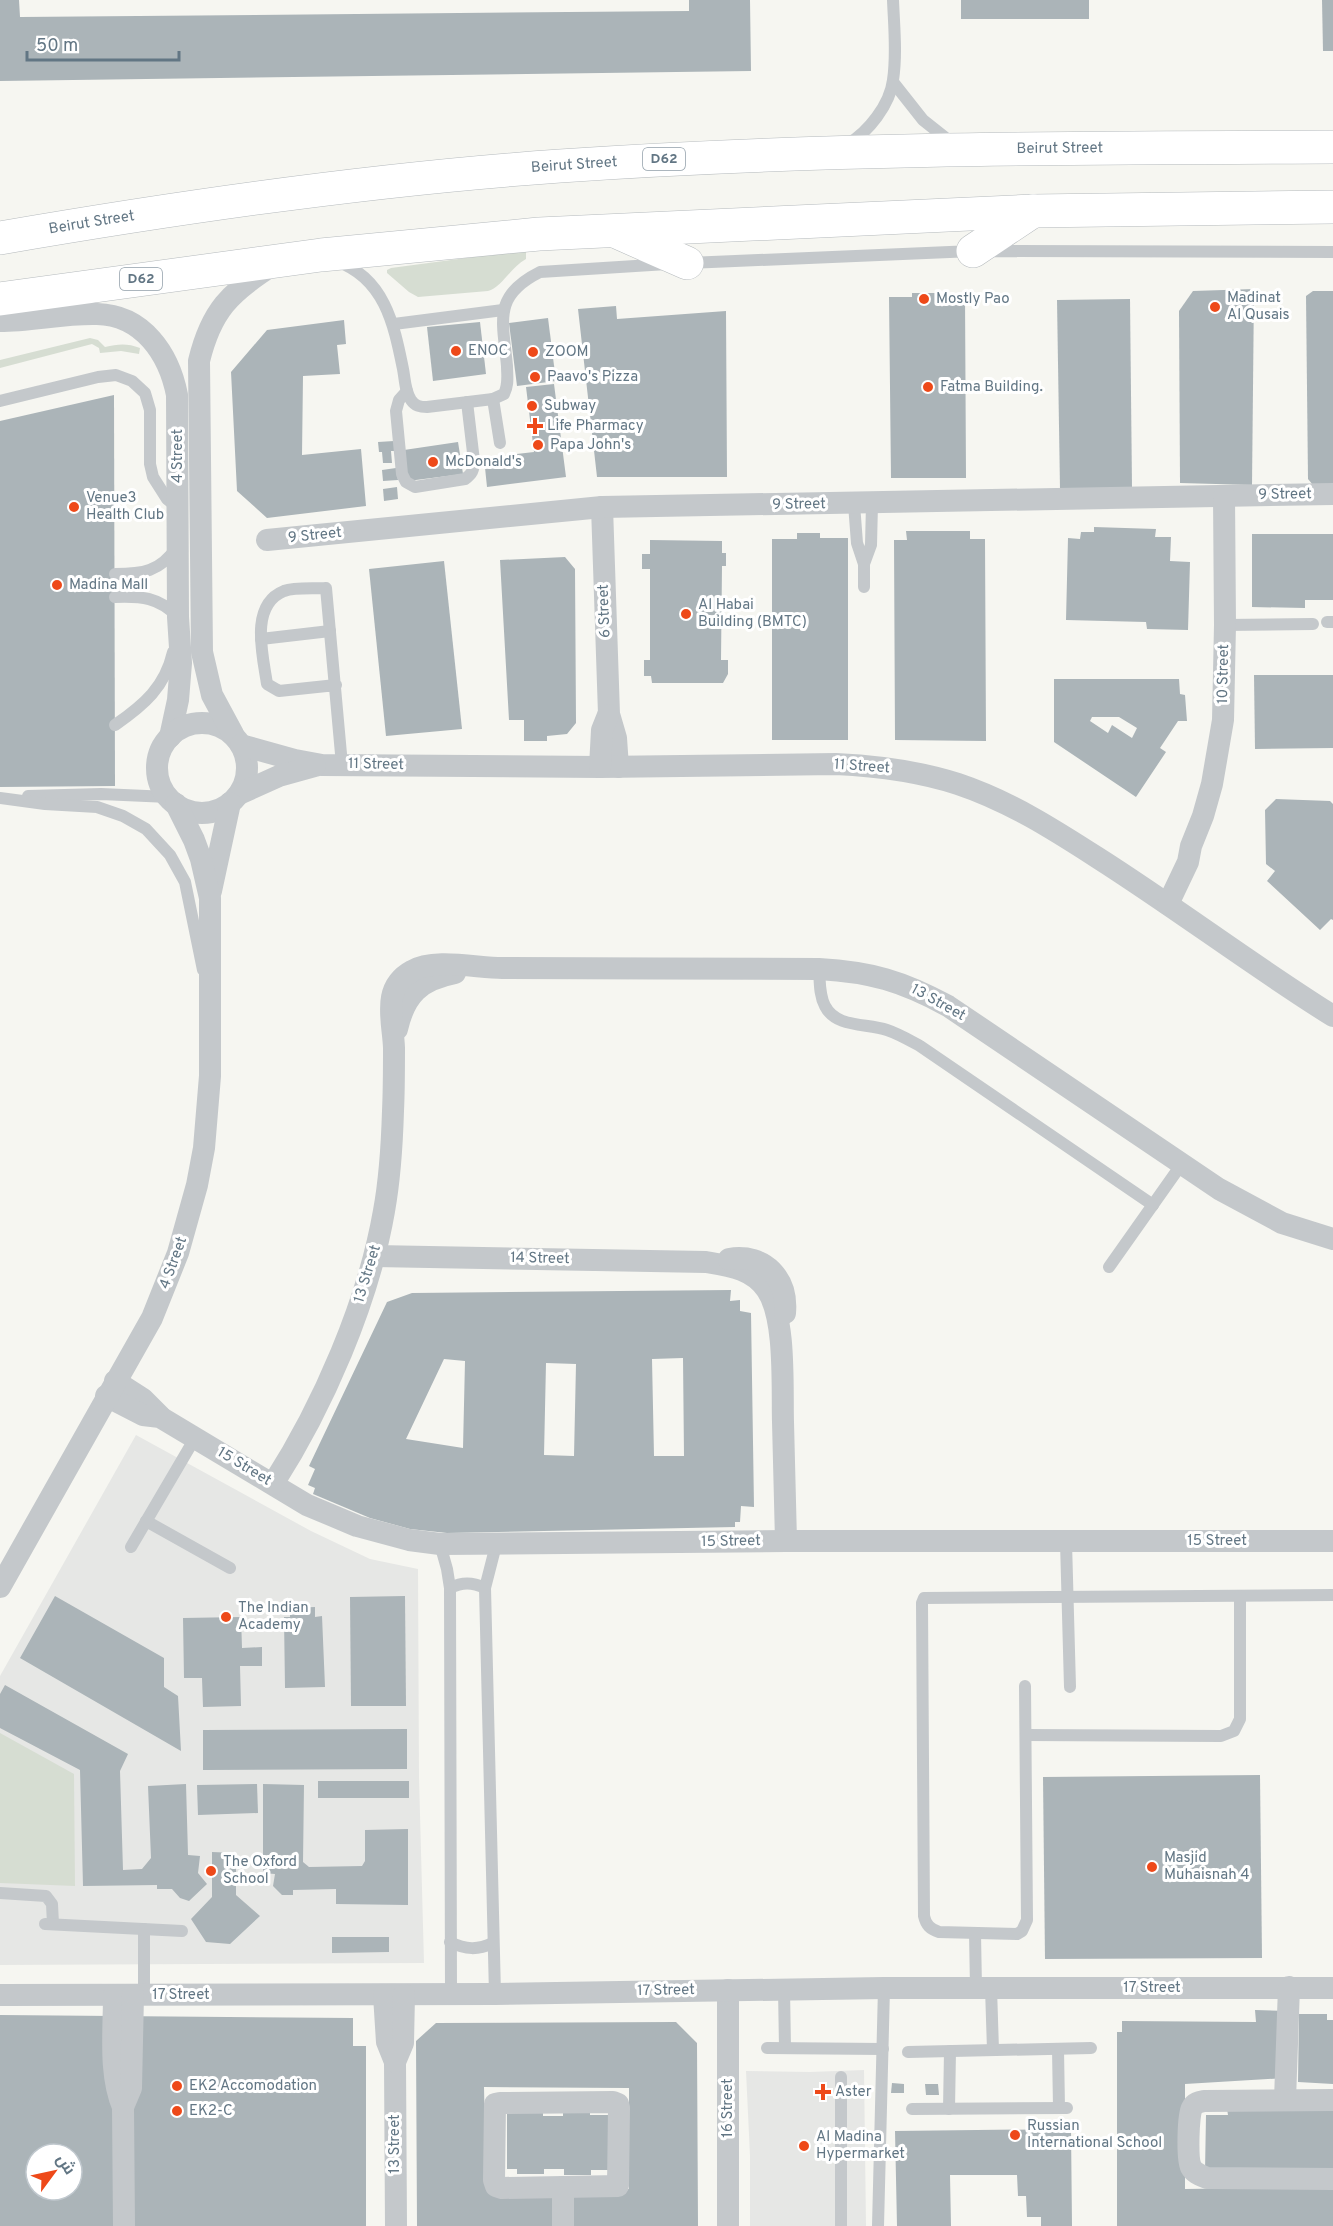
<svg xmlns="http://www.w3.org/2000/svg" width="1333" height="2226" font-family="Overpass,Cairo,sans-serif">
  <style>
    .built { fill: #e6e7e5 }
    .green { fill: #d6ddd2 }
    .building { fill: #abb4b8; fill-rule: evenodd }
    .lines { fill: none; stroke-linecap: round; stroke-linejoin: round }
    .primary-casing { stroke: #b5babd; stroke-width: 34 }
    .lane { stroke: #c4c8cb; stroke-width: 12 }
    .street { stroke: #c4c8cb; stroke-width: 22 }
    .primary { stroke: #fff; stroke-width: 33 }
    .poi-dot { fill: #ee4919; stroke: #fff; stroke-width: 2 }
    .labels { text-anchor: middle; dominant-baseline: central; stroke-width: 6; stroke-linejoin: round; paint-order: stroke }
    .shield { fill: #fff; stroke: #919fa9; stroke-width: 1.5 }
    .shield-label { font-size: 14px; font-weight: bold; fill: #627684 }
    .street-label { font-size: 15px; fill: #627684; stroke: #fff }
    .poi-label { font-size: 15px; fill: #627684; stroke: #fff; text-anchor: start }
  </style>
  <rect width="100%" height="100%" fill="#f6f6f1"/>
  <g class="built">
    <path d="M 136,1435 L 311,1531 L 370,1559 L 418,1569 L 419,1777 L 424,1963 L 0,1965 L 0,1676 Z"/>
    <path d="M 864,2070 L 866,2226 L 750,2226 L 750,2156 L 746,2071 L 810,2072 Z"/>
  </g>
  <g class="green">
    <path d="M 526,250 L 526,259 C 510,268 501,288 488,291 L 418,297 L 409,292 L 387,273 L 387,270 L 391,268 Z"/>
    <path d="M 90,338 L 98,340 L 105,347 C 118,344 127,343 140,348 L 139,354 L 121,351 L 100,353 L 99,348 L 92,344 L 0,368 L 0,360 Z"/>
    <path d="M 0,1733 L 74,1774 L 75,1886 L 0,1883 Z"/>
  </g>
  <g class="building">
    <path d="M 0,0 L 19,0 L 20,17 L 689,11 L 689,0 L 750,0 L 751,71 L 0,81 Z"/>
    <rect x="961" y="0" width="128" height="19"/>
    <path d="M 1322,0 L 1333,0 L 1333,51 L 1323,51 Z"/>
    <path d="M 1254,289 L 1252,485 L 1180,483 L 1179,311 L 1193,291 Z"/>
    <path d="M 1313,291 L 1333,291 L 1333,485 L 1313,485 L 1308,479 L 1306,296 Z"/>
    <path d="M 912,293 L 939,293 L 939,296 L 965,296 L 966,478 L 891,478 L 889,297 L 912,297 Z"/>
    <path d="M 1130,299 L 1132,488 L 1060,489 L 1057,300 Z"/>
    <path d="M 616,306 L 617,319 L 726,311 L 727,477 L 597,477 L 578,309 Z"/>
    <path d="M 548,318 L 556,381 L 517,386 L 509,323 Z"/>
    <path d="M 344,320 L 346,344 L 337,345 L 340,374 L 303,376 L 302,455 L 361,449 L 366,506 L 267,518 L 237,491 L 231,372 L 267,330 Z"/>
    <path d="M 480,322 L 486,374 L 433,381 L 427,327 Z"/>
    <path d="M 554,384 L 566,477 L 487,487 L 484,458 L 534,452 L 526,387 Z"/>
    <path d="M 114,395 L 115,786 L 0,787 L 0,421 Z"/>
    <path d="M 394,441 L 394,451 L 391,451 L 392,463 L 383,463 L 382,452 L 379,452 L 378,442 Z"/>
    <path d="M 458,442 L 463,474 L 408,481 L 404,450 Z"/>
    <path d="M 396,468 L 398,480 L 383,481 L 382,470 Z"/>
    <path d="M 397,487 L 398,499 L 384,501 L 383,489 Z"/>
    <path d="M 1094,527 L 1156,529 L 1155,537 L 1171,537 L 1170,561 L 1190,562 L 1188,630 L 1147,629 L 1146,622 L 1066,620 L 1068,538 L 1080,539 L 1081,532 L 1094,532 Z"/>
    <path d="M 906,531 L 970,531 L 970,539 L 985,539 L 986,741 L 895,740 L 894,540 L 907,540 Z"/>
    <path d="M 797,533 L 820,533 L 820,538 L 848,538 L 848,740 L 772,740 L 772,539 L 797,539 Z"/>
    <path d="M 1252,534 L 1333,534 L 1333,600 L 1305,600 L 1305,608 L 1252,607 Z"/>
    <path d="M 650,540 L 722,541 L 722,553 L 726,553 L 726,566 L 722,566 L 721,660 L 728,660 L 728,674 L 723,683 L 652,683 L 651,676 L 644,676 L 644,660 L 650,660 L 650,569 L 642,569 L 642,554 L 650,554 Z"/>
    <path d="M 565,557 L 575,569 L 576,723 L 567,734 L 547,736 L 547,741 L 524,741 L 524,720 L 509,720 L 500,560 Z"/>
    <path d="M 444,561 L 462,729 L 386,736 L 369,569 Z"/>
    <path d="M 1254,675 L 1333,675 L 1333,748 L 1255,749 Z"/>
    <path d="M 1054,679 L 1179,679 L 1180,694 L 1185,695 L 1187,721 L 1178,721 L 1160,748 L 1166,752 L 1136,797 L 1054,742 ZM 1092,717 L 1119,717 L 1137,728 L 1132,738 L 1112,725 L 1108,733 L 1090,721 Z"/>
    <path d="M 1276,799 L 1330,801 L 1333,804 L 1333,920 L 1331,919 L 1320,930 L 1267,881 L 1275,871 L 1266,864 L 1265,810 Z"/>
    <path d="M 731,1290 L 730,1301 L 740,1300 L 740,1311 L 751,1313 L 754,1507 L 741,1506 L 740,1522 L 735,1522 L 735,1527 L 447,1533 L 410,1529 L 370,1518 L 313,1494 L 315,1488 L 308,1485 L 315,1469 L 309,1466 L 387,1302 L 412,1293 ZM 683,1358 L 684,1456 L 654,1456 L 652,1359 ZM 444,1359 L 465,1361 L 463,1448 L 406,1439 ZM 546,1363 L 576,1364 L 574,1456 L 544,1455 Z"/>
    <path d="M 55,1596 L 164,1658 L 164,1687 L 178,1696 L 181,1751 L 20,1658 Z"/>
    <path d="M 405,1596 L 406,1706 L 351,1706 L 350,1597 Z"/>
    <path d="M 315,1607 L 315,1617 L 322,1616 L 325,1687 L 285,1688 L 284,1617 L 290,1617 L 290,1608 Z"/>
    <path d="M 241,1617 L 242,1648 L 262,1647 L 262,1666 L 240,1666 L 241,1706 L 203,1707 L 202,1678 L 184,1678 L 183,1618 Z"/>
    <path d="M 5,1685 L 128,1754 L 120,1771 L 123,1870 L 142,1869 L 151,1858 L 148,1786 L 186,1784 L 188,1855 L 200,1856 L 198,1873 L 207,1884 L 189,1901 L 180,1898 L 172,1889 L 157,1889 L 157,1885 L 83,1886 L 80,1770 L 0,1728 L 0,1694 Z"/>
    <path d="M 407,1729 L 407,1769 L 203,1770 L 203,1730 Z"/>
    <path d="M 1260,1775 L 1262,1958 L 1045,1959 L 1043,1777 Z"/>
    <rect x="318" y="1781" width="91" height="17"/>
    <path d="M 257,1784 L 258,1813 L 198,1815 L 197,1785 Z"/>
    <path d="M 263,1784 L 304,1785 L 303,1862 L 309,1867 L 362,1866 L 365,1861 L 365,1830 L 408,1829 L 408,1905 L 336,1904 L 336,1889 L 293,1890 L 293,1895 L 282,1895 L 273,1886 L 275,1874 L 263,1873 Z"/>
    <path d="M 212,1852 L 236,1853 L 236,1895 L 260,1916 L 230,1944 L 206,1942 L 191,1919 L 212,1897 Z"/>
    <path d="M 332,1937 L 389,1937 L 389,1952 L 332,1953 Z"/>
    <path d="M 1255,2010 L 1288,2011 L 1286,2078 L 1185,2084 L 1185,2189 L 1333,2187 L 1333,2226 L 1117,2226 L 1117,2032 L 1122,2032 L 1122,2021 L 1256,2022 Z"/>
    <path d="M 1299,2014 L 1327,2014 L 1327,2020 L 1333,2020 L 1333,2084 L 1298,2082 Z"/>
    <path d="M 0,2015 L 353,2018 L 353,2046 L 366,2046 L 366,2226 L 0,2226 ZM 36,2154 L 72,2154 L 72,2190 L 36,2190 Z"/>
    <path d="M 676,2022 L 697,2043 L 698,2226 L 570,2226 L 570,2189 L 629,2189 L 629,2088 L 484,2087 L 486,2189 L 553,2188 L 556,2226 L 417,2226 L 416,2041 L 436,2023 Z"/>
    <path d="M 892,2083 L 904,2084 L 904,2093 L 891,2093 Z"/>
    <path d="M 925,2084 L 938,2084 L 939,2095 L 926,2095 Z"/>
    <path d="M 543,2109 L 543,2116 L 563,2116 L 563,2110 L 590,2110 L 590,2115 L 614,2115 L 614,2170 L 591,2170 L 591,2175 L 564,2175 L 564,2169 L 544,2169 L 544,2174 L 517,2174 L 517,2169 L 507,2169 L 507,2114 Z"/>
    <path d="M 1227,2109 L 1333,2110 L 1333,2178 L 1205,2172 L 1206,2115 L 1228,2115 Z"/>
    <path d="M 1071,2129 L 1072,2226 L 1041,2226 L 1041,2217 L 1027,2217 L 1026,2196 L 1018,2196 L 1017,2175 L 950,2175 L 951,2226 L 897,2226 L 895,2131 Z"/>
  </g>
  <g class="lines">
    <g class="primary-casing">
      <g id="primary">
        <path d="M 619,233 L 687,263"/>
        <path id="s1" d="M 0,238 C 185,206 373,179 560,166 C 817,148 1075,148 1333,147"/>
        <path d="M 973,251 L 1033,211"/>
        <path d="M 0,299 L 321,255 L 539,234 L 1033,211 L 1333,207"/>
      </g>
    </g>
    <g class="lane">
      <path d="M 893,82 L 923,120 L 952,143"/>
      <path d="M 848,144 C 868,132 890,105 893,80 C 897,54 894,26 893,0"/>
      <path d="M 336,261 C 385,278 394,325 403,369 C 405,379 405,392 411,400 C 415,406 420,407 427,407 L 493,399 L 504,394 C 509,384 507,376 507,366 C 503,321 492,296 540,272 L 667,264"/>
      <path d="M 688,263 L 973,251 L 1333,252"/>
      <path d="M 394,324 L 503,310"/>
      <path d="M 407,391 L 399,400 L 396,411 L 402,474 L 406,482 L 415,487 L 465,479 C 472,474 474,470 474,461 L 467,402"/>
      <path d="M 493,399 L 500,443"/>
      <path d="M 0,401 L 98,377 L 116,375 L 132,381 L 145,393 L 150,410 L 150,464 L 153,477 L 167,499 L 177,507"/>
      <path d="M 854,504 L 857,543 L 864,564 L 864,587"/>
      <path d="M 864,564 L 871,545 L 872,504"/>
      <path d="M 115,574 C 142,574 160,572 177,547"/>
      <path d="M 115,597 C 141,596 159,597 178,617"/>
      <path d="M 1327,622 L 1333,622"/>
      <path d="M 1225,625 L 1313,624"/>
      <path d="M 261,639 L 330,631"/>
      <path d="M 336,685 L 279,691 L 267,684 C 263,656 249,605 284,591 C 295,587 314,589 326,588 L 342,765"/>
      <path d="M 115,725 C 144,705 165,687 173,652"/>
      <path d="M 28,796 L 101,794 L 169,797"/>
      <path d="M 0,798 L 45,804 L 97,807 L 123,816 L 146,829 L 170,855 L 185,882 L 203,970"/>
      <path d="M 819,969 C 820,981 819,995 825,1006 C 836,1028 866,1023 887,1030 C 899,1034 909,1040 920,1046 L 1153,1205"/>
      <path d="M 1109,1267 L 1181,1165"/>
      <path d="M 146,1521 L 230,1568"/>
      <path d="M 1066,1542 L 1070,1687"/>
      <path d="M 440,1544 L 447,1569 L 450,1588 L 451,1994"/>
      <path d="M 131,1547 L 195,1438"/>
      <path d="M 450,1588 C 462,1582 472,1582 485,1588"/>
      <path d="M 1025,1686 L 1027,1920 L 1022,1931 L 1017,1934 L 939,1932 C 930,1929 926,1925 924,1916 L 922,1603 L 924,1598 L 1333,1595"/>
      <path d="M 1026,1735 L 1221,1736 L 1234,1731 L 1240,1719 L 1240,1596"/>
      <path d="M 0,1893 L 46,1896 L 52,1904 L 53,1924"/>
      <path d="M 45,1924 L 182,1931"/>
      <path d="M 975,1933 L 976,1988"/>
      <path d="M 450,1942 C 466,1950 478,1950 493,1943"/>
      <path d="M 991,1988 L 993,2050"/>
      <path d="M 784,1989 L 785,2048"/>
      <path d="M 495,1994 L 485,1588 L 496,1545"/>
      <path d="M 144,1995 L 144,1929"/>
      <path d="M 767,2048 L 883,2049"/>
      <path d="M 1058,2049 L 1059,2108"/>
      <path d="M 908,2052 L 1091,2048"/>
      <path d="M 912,2109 L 1067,2108"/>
      <path d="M 949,2109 L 950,2051"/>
      <path d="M 841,2226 L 841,2077"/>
      <path d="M 878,2226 L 884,1988"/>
    </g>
    <g class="street">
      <path d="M 0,321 C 32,321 64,313 97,314 C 143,315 169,354 177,395 L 178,617 L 181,663 L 178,700 L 170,737"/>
      <path d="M 602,507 L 609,714 L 616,738 L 618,767"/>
      <path d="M 267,540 L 602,507 L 1333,494"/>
      <circle cx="202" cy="768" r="45"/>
      <path d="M 233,734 L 212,695 L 202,652 L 199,361 C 211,311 230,292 273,265"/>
      <path d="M 241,745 L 295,760 L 322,765 L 600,767 L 836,764 C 878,766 918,771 958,784 C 1009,801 1053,829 1098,858 C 1178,909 1253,966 1333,1016"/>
      <path d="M 600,767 L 602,730 L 608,715"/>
      <path d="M 239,794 L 279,776 L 315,766"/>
      <path d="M 211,891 L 230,803"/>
      <path d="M 1168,904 L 1188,862 L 1191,846 L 1203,816 L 1212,784 L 1223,720 L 1225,625 L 1224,496"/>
      <path d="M 397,1029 C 405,994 420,980 455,973"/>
      <path d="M 375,1256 L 706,1262 C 730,1266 753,1269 767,1290 C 786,1318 782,1387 783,1422 C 784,1462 785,1502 786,1541"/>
      <path d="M 729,1259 C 765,1253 788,1279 785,1313"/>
      <path d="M 115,1381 L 143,1399 L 160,1416"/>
      <path d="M 106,1396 L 143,1415 L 160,1417 L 307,1505 L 357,1526 L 409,1540 L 440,1544 L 786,1541 L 1333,1541"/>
      <path d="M 273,1484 C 323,1406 368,1303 384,1211 C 390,1178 392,1144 393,1111 C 394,1090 394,1069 394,1048 C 393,1020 381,988 412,971 C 434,958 477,968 502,968 C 608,968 713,969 819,969 C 871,972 902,981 948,1006 L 1219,1189 L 1282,1223 L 1333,1239"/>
      <path d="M 0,1587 L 152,1318 L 178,1253 L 197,1185 L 204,1148 L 210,1076 L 210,898 L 201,859 L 194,840 L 176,804"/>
      <path d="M 728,1990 L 728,2226"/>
      <path d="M 0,1995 L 495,1994 L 884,1988 L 1333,1988"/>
      <path d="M 114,1995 C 114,2030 109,2075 123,2107 L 124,2226"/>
      <path d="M 384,1995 L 387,2042 L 395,2062 L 396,2226"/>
      <path d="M 395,2062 L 403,2043 L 404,1995"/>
      <path d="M 1285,2100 L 1289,1987"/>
      <path d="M 1333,2100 L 1204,2101 C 1199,2102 1194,2103 1192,2108 C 1188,2115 1187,2159 1191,2167 C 1194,2173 1200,2175 1207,2178 L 1333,2179"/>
      <path d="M 613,2102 L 618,2104 L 619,2108 L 618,2186 L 502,2188 L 496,2186 L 494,2180 L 495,2104 L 500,2103 Z"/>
      <path d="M 123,2107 L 131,2088 L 133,1995"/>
      <path d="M 563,2187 L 563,2226"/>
    </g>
    <use href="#primary" class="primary"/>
  </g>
  <g class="poi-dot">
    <circle cx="924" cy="299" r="6"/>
    <circle cx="1215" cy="307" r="6"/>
    <circle cx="456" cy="351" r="6"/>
    <circle cx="533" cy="352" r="6"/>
    <circle cx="535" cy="377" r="6"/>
    <circle cx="928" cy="387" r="6"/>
    <circle cx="532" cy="406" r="6"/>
    <path d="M532 417h6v6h6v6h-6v6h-6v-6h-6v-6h6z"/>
    <circle cx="538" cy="445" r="6"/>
    <circle cx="433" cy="462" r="6"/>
    <circle cx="74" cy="507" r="6"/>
    <circle cx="57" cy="585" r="6"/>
    <circle cx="686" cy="614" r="6"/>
    <circle cx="226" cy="1617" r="6"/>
    <circle cx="1152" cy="1867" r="6"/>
    <circle cx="211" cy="1871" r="6"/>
    <circle cx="177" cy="2086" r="6"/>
    <path d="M820 2083h6v6h6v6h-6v6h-6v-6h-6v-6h6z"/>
    <circle cx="177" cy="2111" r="6"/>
    <circle cx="1015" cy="2135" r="6"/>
    <circle cx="804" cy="2146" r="6"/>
  </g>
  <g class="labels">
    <g class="shield">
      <rect x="643" y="148" width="42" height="22" rx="4.5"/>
      <rect x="120" y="268" width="42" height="22" rx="4.5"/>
    </g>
    <g class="shield-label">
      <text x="664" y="159">D62</text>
      <text x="141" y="279">D62</text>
    </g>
    <g class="street-label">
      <text stroke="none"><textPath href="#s1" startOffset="1065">Beirut Street</textPath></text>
      <text stroke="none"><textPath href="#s1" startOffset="579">Beirut Street</textPath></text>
      <text stroke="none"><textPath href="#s1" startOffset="93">Beirut Street</textPath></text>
      <text transform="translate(178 456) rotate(-90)">4 Street</text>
      <text transform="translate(1285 495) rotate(-1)">9 Street</text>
      <text transform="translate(799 505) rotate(-1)">9 Street</text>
      <text transform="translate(315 536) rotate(-6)">9 Street</text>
      <text transform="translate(605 611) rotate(-92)">6 Street</text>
      <text transform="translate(1224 674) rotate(-89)">10 Street</text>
      <text transform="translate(376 765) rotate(1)">11 Street</text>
      <text transform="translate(862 767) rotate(4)">11 Street</text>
      <text transform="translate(938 1003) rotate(29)">13 Street</text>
      <text transform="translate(540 1259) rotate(1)">14 Street</text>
      <text transform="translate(174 1263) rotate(-70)">4 Street</text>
      <text transform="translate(368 1274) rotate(-73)">13 Street</text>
      <text transform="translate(244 1467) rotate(31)">15 Street</text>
      <text x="1217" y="1541">15 Street</text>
      <text transform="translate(731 1542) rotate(-1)">15 Street</text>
      <text x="1152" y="1988">17 Street</text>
      <text transform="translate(666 1991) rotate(-1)">17 Street</text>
      <text x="181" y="1995">17 Street</text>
      <text transform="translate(728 2108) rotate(-90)">16 Street</text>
      <text transform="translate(395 2144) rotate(-90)">13 Street</text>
    </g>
    <g class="poi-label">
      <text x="1227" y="298">Madinat<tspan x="1227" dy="17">Al Qusais</tspan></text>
      <text x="936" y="299">Mostly Pao</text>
      <text x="468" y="351">ENOC</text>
      <text x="545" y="352">ZOOM</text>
      <text x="547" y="377">Paavo's Pizza</text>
      <text x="940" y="387">Fatma Building.</text>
      <text x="544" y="406">Subway</text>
      <text x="547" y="426">Life Pharmacy</text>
      <text x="550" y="445">Papa John's</text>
      <text x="445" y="462">McDonald's</text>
      <text x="86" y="498">Venue3<tspan x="86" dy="17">Health Club</tspan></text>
      <text x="69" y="585">Madina Mall</text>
      <text x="698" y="605">Al Habai<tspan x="698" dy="17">Building (BMTC)</tspan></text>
      <text x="238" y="1608">The Indian<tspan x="238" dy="17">Academy</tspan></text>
      <text x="1164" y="1858">Masjid<tspan x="1164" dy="17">Muhaisnah 4</tspan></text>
      <text x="223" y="1862">The Oxford<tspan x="223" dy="17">School</tspan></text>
      <text x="189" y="2086">EK2 Accomodation</text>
      <text x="835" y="2092">Aster</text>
      <text x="189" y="2111">EK2-C</text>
      <text x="1027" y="2126">Russian<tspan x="1027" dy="17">International School</tspan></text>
      <text x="816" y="2137">Al Madina<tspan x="816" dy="17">Hypermarket</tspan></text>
    </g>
  </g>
  <g transform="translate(54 2172) rotate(57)"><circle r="28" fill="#ffffff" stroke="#c0c8ce" stroke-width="1.5"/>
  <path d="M0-4.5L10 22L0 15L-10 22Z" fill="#ee4919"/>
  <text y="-9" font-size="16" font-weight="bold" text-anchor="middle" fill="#627684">ش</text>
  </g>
  <path d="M27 51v9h152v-9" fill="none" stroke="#627684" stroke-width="3"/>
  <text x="36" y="51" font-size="18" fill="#627684" stroke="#ffffff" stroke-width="4.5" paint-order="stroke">50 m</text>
</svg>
